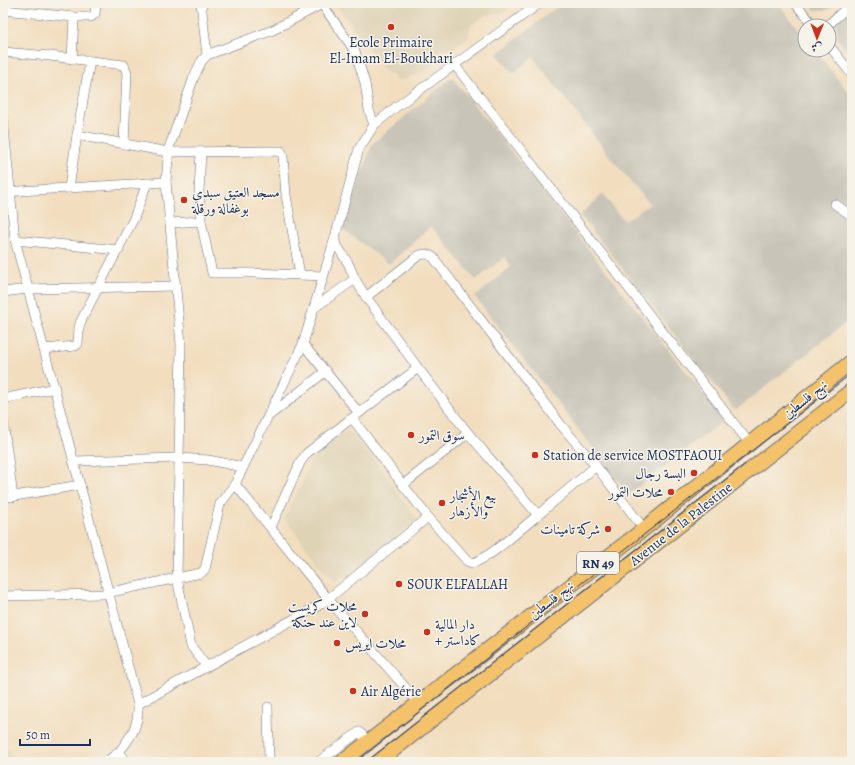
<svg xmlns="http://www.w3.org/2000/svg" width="855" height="765" font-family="Alegreya,Amiri,serif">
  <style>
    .built { fill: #dfd3b6 }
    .industrial { fill: #c8c4b8 }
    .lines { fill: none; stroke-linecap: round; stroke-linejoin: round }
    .street-casing { stroke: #666c80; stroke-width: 10 }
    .primary-casing { stroke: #666c80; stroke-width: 16 }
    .street { stroke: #fff; stroke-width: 9 }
    .primary { stroke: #f3c26a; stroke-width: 14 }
    .tram { stroke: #1b2f5e; stroke-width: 1 }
    .poi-dot { fill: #c8321e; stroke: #f7f3e8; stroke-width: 1.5 }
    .labels { text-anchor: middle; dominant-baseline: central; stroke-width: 3; stroke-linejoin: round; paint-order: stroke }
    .shield { fill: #f7f3e8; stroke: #5d6a87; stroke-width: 1 }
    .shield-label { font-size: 13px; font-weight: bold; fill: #1b2f5e }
    .poi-label { font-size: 14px; fill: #1b2f5e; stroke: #f7f3e8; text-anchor: start }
    .street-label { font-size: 14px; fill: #1b2f5e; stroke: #f7f3e8 }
  </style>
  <rect width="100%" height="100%" fill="#f7f3e8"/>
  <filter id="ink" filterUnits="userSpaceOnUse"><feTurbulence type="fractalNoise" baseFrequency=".025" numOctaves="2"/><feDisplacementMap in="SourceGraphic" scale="8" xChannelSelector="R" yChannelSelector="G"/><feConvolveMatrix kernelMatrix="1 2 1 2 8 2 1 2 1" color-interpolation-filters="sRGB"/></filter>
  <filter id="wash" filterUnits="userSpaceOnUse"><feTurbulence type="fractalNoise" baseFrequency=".012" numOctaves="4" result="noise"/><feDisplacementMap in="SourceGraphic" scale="16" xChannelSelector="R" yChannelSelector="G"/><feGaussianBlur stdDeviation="0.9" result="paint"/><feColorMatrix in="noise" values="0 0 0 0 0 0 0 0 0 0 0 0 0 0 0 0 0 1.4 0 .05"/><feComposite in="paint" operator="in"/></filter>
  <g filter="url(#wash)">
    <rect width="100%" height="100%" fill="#f2debf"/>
    <g class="built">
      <path d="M 335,3 L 507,3 L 510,7 L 499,15 L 487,14 L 470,26 L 469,36 L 451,50 L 443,49 L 435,56 L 435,62 L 418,76 L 411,76 L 407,79 L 396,80 L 392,73 L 387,73 Z"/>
      <path d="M 348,431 L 354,435 L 380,467 L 417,520 L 364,564 L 334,583 L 284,518 L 304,478 L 309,462 L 341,434 Z"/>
      <path d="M 3,743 L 17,762 L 3,762 Z"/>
    </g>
    <g class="industrial">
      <path d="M 562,3 L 778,3 L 805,38 L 805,50 L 815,50 L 852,97 L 852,318 L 735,411 L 580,215 L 603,194 L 617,213 L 625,221 L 650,204 L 615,163 L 533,57 L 513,73 L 497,54 Z"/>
      <path d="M 809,3 L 837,3 L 828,10 L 815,10 Z"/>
      <path d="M 852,10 L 852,57 L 837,38 L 837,21 Z"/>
      <path d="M 452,77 L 724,420 L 629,494 L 475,297 L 511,267 L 505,257 L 476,280 L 431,226 L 389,264 L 343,229 L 372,144 Z"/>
    </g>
  </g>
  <g filter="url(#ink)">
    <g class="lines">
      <g class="street-casing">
        <g id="street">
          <path d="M 201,3 L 207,55"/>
          <path d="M 321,3 L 355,51 L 365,83 L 369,110 L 374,125"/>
          <path d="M 795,3 L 814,26"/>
          <path d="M 3,10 L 74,17 L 91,17 L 95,14 L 96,3"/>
          <path d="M 827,26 L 852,3"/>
          <path d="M 829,45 L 852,75"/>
          <path d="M 3,52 L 50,56 L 124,65 L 127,73 L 124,144"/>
          <path d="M 72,59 L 74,17"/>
          <path d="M 454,64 L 750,444"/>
          <path d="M 3,118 L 15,240 L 138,704 C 139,725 132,736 119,752 L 127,762"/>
          <path d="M 77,135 L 90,61"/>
          <path d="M 69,188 L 77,135 L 168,152 L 281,151 L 283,156 L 286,195 L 300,275 L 323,276"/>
          <path d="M 3,192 L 166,182 L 169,148 L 194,77 L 201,62 L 207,55 L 273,30 L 322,4"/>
          <path d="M 835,204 L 852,216"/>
          <path d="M 201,221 L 212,273 L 254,273 L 300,275"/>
          <path d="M 170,223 L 201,221 L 199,192 L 201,152"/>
          <path d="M 15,240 L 119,250"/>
          <path d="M 334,241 L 303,344 L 235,484 L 328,599 L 418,702"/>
          <path d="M 3,292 L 28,289 L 176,286"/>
          <path d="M 366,297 L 418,256 C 424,253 428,254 433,257 L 561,425 L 596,466"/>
          <path d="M 314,308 L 355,279"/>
          <path d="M 303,344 L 359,413"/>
          <path d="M 44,349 L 75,346 L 78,344 L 79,327 L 81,321 L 134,218 L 147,183"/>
          <path d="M 3,399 L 55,388"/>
          <path d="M 270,415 L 326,371"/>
          <path d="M 355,416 L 418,368"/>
          <path d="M 3,421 L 13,497"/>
          <path d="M 73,461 L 178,458 L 208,460 L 243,467"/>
          <path d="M 3,498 L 80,485"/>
          <path d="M 538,515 L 596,466 L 644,529"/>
          <path d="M 428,517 L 467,561 L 472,563 C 488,560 524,526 538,515 L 468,433"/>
          <path d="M 271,527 L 301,461 L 307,453 L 352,418 L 403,485"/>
          <path d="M 3,596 L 102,594 L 177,578 L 181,344 L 166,182"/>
          <path d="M 207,667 L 191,646 L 177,578 L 201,573 L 205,569 L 220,504 L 235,484"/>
          <path d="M 138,704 L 316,607 L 328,599 L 428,517 L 403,485 L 468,433 L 418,368 L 366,297 L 355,279 L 348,263 L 334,241 L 359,149 L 374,125 L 396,107 L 540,3"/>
          <path d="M 268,707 L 269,762"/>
          <path d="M 106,762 L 119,752"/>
          <path d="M 318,762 L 359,732 L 368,741"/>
        </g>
      </g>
      <g class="primary-casing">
        <g id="primary">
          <path d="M 342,762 L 644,529 L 852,361"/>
          <path d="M 378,762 L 852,390"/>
        </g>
      </g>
      <use href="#street" class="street"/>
      <use href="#primary" class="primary"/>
      <g class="tram">
        <path d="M 356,762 L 574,589 L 852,373"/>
        <path d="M 366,762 L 745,464"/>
      </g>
    </g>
  </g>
  <g class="poi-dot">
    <circle cx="391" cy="27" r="4"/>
    <circle cx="184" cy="200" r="4"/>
    <circle cx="411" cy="435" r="4"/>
    <circle cx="535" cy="455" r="4"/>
    <circle cx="694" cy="473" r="4"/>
    <circle cx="671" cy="492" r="4"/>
    <circle cx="442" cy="503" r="4"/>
    <circle cx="608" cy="529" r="4"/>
    <circle cx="399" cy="584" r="4"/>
    <circle cx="365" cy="614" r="4"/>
    <circle cx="427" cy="632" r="4"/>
    <circle cx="337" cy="643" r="4"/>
    <circle cx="353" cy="691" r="4"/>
  </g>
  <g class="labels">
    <rect class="shield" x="577" y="552" width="42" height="22" rx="3"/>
    <g class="shield-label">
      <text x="598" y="563">RN 49</text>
    </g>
    <g class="poi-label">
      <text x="391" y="42" text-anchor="middle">Ecole Primaire<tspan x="391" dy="16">El-Imam El-Boukhari</tspan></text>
      <text x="192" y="192">مسجد العتيق سبدي<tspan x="192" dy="16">بوغفالة ورقلة</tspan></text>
      <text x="419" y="435">سوق التمور</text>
      <text x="543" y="455">Station de service MOSTFAOUI</text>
      <text x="686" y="473" text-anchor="end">البسة رجال</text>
      <text x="663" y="492" text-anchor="end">محلات التمور</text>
      <text x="450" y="495">بيع الأشجار<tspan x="450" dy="16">والأزهار</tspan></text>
      <text x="600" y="529" text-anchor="end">شركة تامينات</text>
      <text x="407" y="584">SOUK ELFALLAH</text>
      <text x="357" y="606" text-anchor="end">محلات كريست<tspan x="357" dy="16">لاين عند حنكة</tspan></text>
      <text x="435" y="624">دار المالية<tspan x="435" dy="16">+ كاداستر</tspan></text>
      <text x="345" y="643">محلات ايريس</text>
      <text x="361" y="691">Air Algérie</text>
    </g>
    <g class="street-label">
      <text transform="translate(805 399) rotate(-39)">نهج فلسطين</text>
      <text transform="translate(681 524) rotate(-38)">Avenue de la Palestine</text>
      <text transform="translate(551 600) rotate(-38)">نهج فلسطين</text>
    </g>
  </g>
  <rect width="855" height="765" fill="none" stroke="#f7f3e8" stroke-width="16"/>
  <g transform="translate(817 38) rotate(181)"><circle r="19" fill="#f7f3e8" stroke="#9fa5b1"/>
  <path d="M0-3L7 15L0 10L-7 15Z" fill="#c8321e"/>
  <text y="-6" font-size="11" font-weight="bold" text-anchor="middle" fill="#1b2f5e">ش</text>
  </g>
  <path d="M20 739v6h70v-6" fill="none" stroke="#1b2f5e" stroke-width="2"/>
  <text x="26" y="739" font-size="12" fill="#1b2f5e" stroke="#f7f3e8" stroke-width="3" paint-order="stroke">50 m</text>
</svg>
